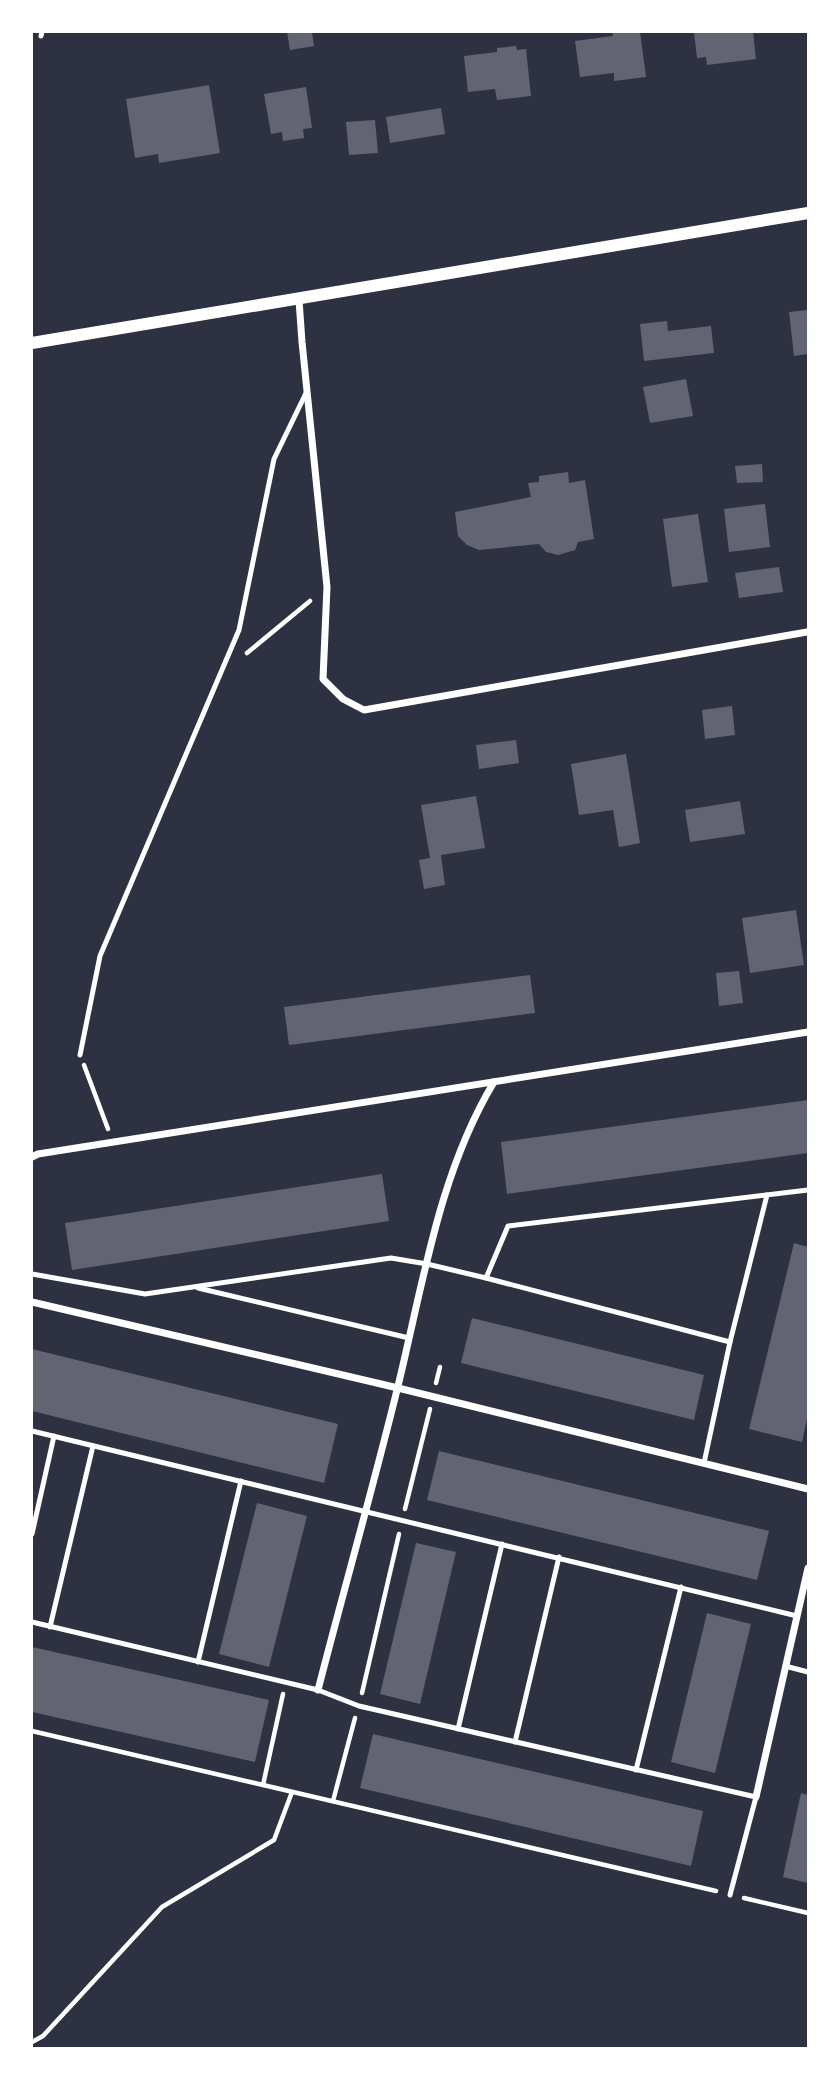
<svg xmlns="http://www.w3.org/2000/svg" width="840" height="2080" font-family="'Exo 2',sans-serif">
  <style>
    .building { fill: #626471 }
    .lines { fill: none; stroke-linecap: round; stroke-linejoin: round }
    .path { stroke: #fff; stroke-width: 4.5 }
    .service { stroke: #fff; stroke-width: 5 }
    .minor { stroke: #fff; stroke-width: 7 }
    .tertiary { stroke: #fff; stroke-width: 12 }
  </style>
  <rect width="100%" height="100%" fill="#2d3142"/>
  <g class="building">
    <path d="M 287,32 L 312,32 L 314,46 L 290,50 Z"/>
    <path d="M 612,32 L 640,32 L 646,77 L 614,81 L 614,73 L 580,77 L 575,41 L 613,36 Z"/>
    <path d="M 694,32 L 753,32 L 756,59 L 707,65 L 706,57 L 697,58 Z"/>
    <path d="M 516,46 L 517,50 L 526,49 L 531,96 L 497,100 L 495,89 L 468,92 L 464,56 L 497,52 L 497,48 Z"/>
    <path d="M 209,85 L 220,153 L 159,163 L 158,154 L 135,158 L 126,99 Z"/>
    <path d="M 306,87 L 312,128 L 303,129 L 304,138 L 283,141 L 282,132 L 271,134 L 264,94 Z"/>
    <path d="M 441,108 L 445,134 L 390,143 L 386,117 Z"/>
    <path d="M 375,120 L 378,153 L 349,155 L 346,122 Z"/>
    <path d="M 808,310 L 808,354 L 794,356 L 789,312 Z"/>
    <path d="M 667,321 L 668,331 L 711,326 L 714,353 L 644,361 L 640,324 Z"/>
    <path d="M 686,379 L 693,416 L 650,423 L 643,387 Z"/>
    <path d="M 762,464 L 763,482 L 737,483 L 735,466 Z"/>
    <path d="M 568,472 L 569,483 L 585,480 L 594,539 L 578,542 L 575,550 L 558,555 L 546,552 L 539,544 L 479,550 L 467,545 L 458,536 L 455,512 L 531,497 L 528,483 L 539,482 L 539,476 Z"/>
    <path d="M 765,504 L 770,547 L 729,552 L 724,509 Z"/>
    <path d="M 698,514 L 708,582 L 672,587 L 663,519 Z"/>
    <path d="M 779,567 L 783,592 L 739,598 L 735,573 Z"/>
    <path d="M 732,706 L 735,735 L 705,739 L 702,710 Z"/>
    <path d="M 516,740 L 519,763 L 479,769 L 476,745 Z"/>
    <path d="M 626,754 L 640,843 L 619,847 L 613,810 L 579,815 L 571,764 Z"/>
    <path d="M 476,796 L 485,848 L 441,855 L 445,885 L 424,889 L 419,860 L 430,858 L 421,805 Z"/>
    <path d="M 740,801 L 745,834 L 690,842 L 685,810 Z"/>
    <path d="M 796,910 L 804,965 L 750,973 L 742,918 Z"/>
    <path d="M 739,971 L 743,1003 L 719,1006 L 716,973 Z"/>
    <path d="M 530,975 L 535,1013 L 289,1045 L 284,1007 Z"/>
    <path d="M 808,1100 L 808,1153 L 507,1194 L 501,1142 Z"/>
    <path d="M 382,1174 L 389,1221 L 72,1270 L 65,1223 Z"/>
    <path d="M 794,1243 L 808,1247 L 808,1414 L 802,1442 L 749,1429 Z"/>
    <path d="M 472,1318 L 704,1375 L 694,1420 L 461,1363 Z"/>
    <path d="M 32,1349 L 338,1424 L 324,1483 L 32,1411 Z"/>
    <path d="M 439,1451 L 769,1531 L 757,1580 L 427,1500 Z"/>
    <path d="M 257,1503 L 307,1516 L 269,1667 L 219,1654 Z"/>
    <path d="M 416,1543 L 456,1552 L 420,1704 L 380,1694 Z"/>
    <path d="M 707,1613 L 751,1624 L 715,1773 L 671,1762 Z"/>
    <path d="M 32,1647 L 269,1700 L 255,1762 L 32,1712 Z"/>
    <path d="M 373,1734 L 703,1811 L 691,1866 L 360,1788 Z"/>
    <path d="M 801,1793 L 808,1795 L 808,1883 L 783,1877 Z"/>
  </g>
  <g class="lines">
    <g class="path">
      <path d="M 247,653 L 310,601"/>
      <path d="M 84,1065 L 108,1129"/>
      <path d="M 436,1383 L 440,1367"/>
      <path d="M 405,1509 L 430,1409"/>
      <path d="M 362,1693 L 399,1534"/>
      <path d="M 32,1731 L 716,1891"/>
      <path d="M 263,1785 L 283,1694"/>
      <path d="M 333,1801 L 355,1718"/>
      <path d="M 744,1898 L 808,1913"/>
      <path d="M 32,2042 L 43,2036 L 162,1907 L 274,1840 L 292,1792"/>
    </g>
    <g class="service">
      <path d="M 41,36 L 42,32"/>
      <path d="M 80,1055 L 100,956 L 239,630 L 274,459 L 307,391"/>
      <path d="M 32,1274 L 145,1294 L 391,1258 L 427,1264 L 486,1278 L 508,1226 L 808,1190"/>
      <path d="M 486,1278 L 730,1342"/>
      <path d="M 198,1288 L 409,1338"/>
      <path d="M 32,1431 L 797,1616"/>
      <path d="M 704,1463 L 730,1342 L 767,1195"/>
      <path d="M 32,1534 L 54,1436"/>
      <path d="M 32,1622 L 318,1690 L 359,1706 L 756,1797 L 730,1895"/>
      <path d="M 50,1627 L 93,1446"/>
      <path d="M 198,1662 L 241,1481"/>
      <path d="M 785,1666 L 808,1672"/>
      <path d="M 458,1729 L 502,1544"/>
      <path d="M 515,1742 L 559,1557"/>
      <path d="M 636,1770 L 681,1587"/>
    </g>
    <g class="minor">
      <path d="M 299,300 L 302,342 L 327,587 L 323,679 L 343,699 L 364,710 L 807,632"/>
      <path d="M 32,1157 L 38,1154 L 808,1032"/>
      <path d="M 32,1302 L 398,1388 L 808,1489"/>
      <path d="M 318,1690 C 344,1589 373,1488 398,1386 C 423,1284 439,1173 494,1082"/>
      <path d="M 756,1797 L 808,1568"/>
    </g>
    <path class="tertiary" d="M 32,343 L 808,213"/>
  </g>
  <rect width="840" height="2080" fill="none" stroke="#ffffff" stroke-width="66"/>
</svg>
